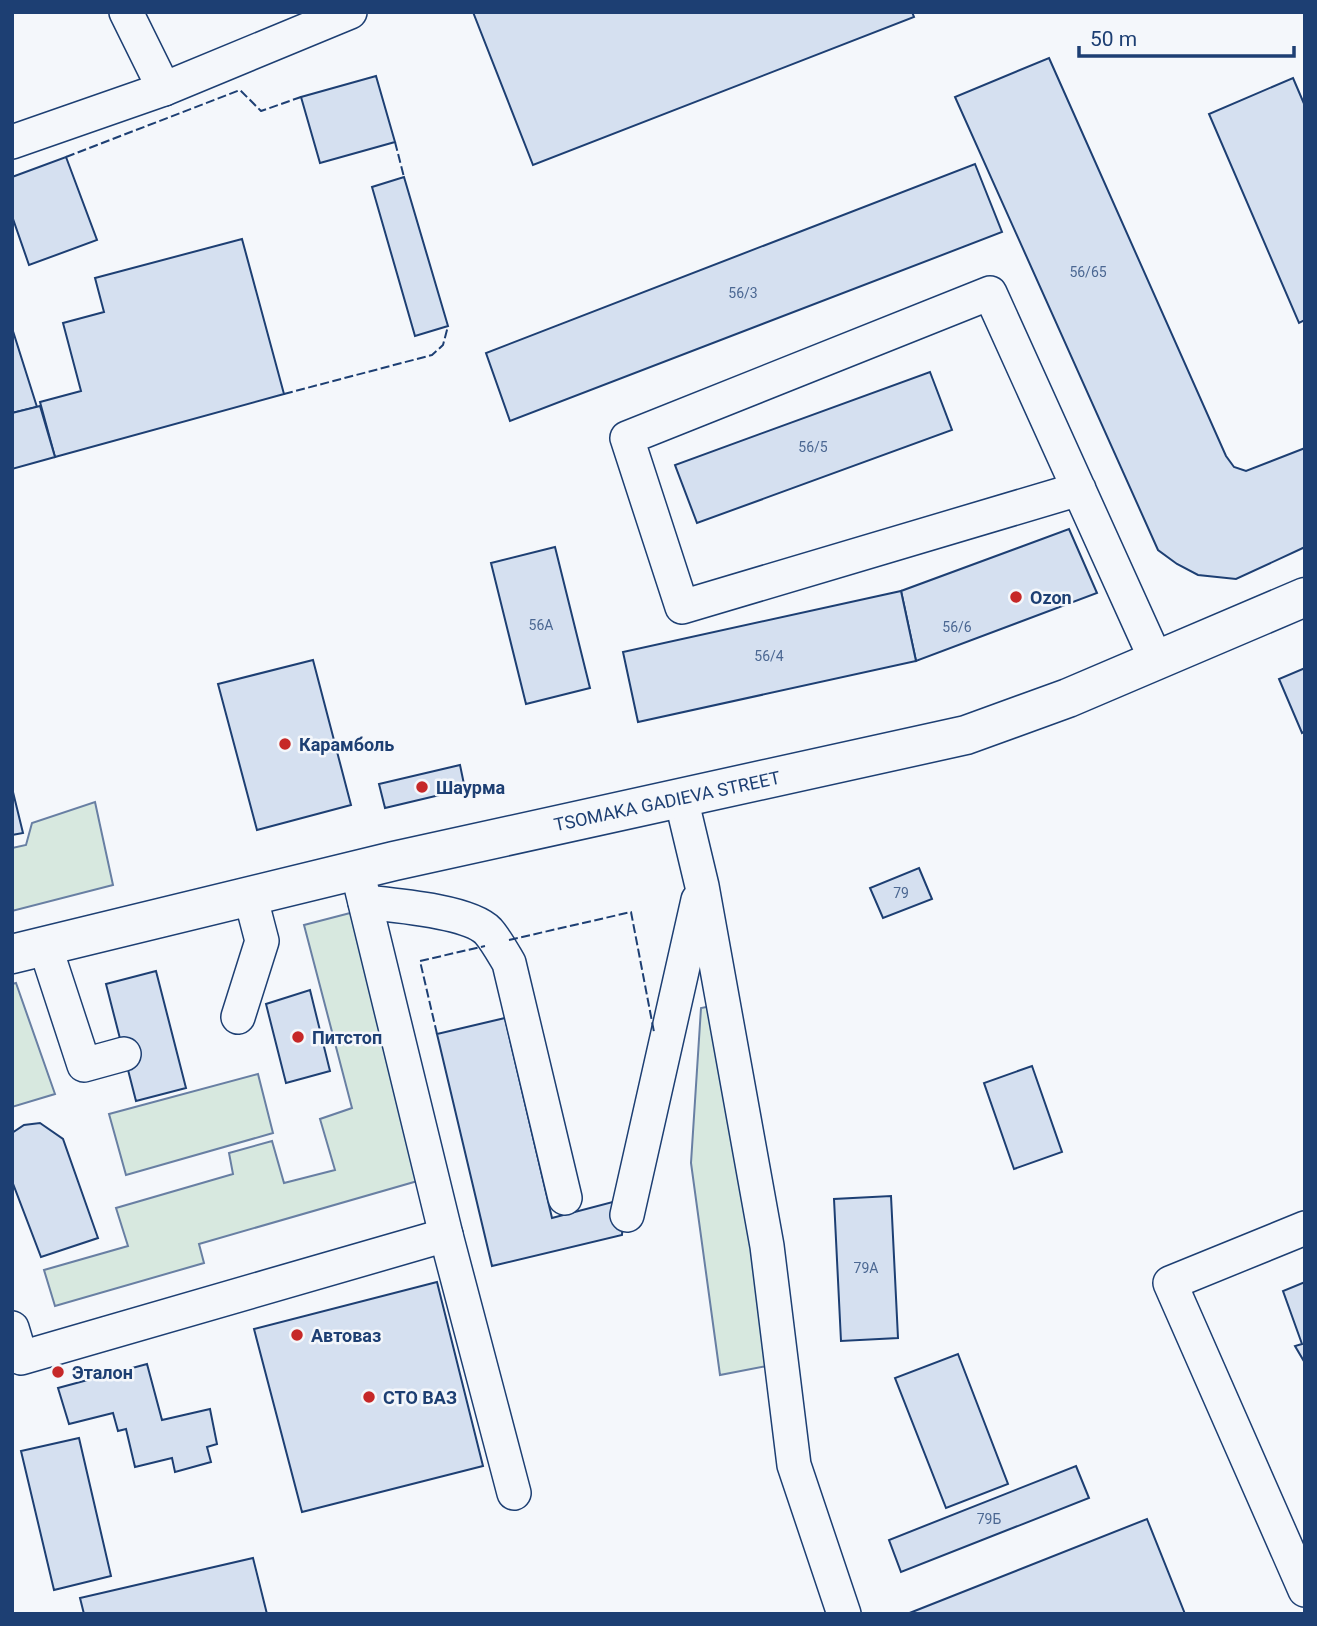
<svg xmlns="http://www.w3.org/2000/svg" width="1317" height="1626" font-family="Roboto,sans-serif">
  <style>
    .green { fill: #d7e8df; stroke: #687fa3; stroke-width: 2 }
    .building { fill: #d5e0f0; stroke: #1d3f73; stroke-width: 2 }
    .lines { fill: none; stroke-linecap: round; stroke-linejoin: round }
    .minor-casing { stroke: #1d3f73; stroke-width: 36 }
    .major-casing { stroke: #1d3f73; stroke-width: 41 }
    .minor { stroke: #f4f7fb; stroke-width: 33 }
    .major { stroke: #f4f7fb; stroke-width: 38 }
    .fence { stroke: #1d3f73; stroke-width: 2; stroke-dasharray: 9 3.5; stroke-linecap: butt }
    .poi-dot { fill: #c62828; stroke: #f4f7fb; stroke-width: 2.5 }
    .labels { text-anchor: middle; dominant-baseline: central; stroke-width: 5; stroke-linejoin: round; paint-order: stroke }
    .number-label { font-size: 14px; fill: #4b6792 }
    .poi-label { font-size: 18px; font-weight: bold; fill: #1d3f73; stroke: #f4f7fb; text-anchor: start }
    .street-label { font-size: 18px; fill: #1d3f73; stroke: #f4f7fb }
  </style>
  <rect width="100%" height="100%" fill="#f4f7fb"/>
  <g class="green">
    <path d="M 95,802 L 113,885 L 12,911 L 12,848 L 26,845 L 32,823 Z"/>
    <path d="M 354,912 L 421,1180 L 199,1244 L 204,1263 L 55,1306 L 44,1270 L 128,1246 L 116,1208 L 233,1174 L 229,1153 L 272,1141 L 284,1183 L 335,1170 L 320,1119 L 352,1108 L 304,925 Z"/>
    <path d="M 16,983 L 55,1094 L 12,1107 L 12,984 Z"/>
    <path d="M 722,1004 L 772,1365 L 720,1375 L 691,1163 L 701,1008 Z"/>
    <path d="M 258,1074 L 273,1133 L 126,1175 L 109,1114 Z"/>
  </g>
  <g class="building">
    <path d="M 473,12 L 912,12 L 914,17 L 533,165 Z"/>
    <path d="M 1049,58 L 1226,456 L 1234,467 L 1246,471 L 1305,448 L 1305,547 L 1236,579 L 1198,575 L 1177,564 L 1158,550 L 955,97 Z"/>
    <path d="M 376,76 L 395,142 L 320,163 L 301,97 Z"/>
    <path d="M 1293,78 L 1305,106 L 1305,320 L 1299,323 L 1209,114 Z"/>
    <path d="M 66,157 L 97,240 L 29,265 L 12,216 L 12,177 Z"/>
    <path d="M 975,164 L 1002,232 L 510,421 L 486,353 Z"/>
    <path d="M 404,177 L 448,326 L 415,336 L 372,187 Z"/>
    <path d="M 242,239 L 284,394 L 55,457 L 40,402 L 81,391 L 63,323 L 104,312 L 95,278 Z"/>
    <path d="M 12,328 L 37,407 L 12,413 Z"/>
    <path d="M 930,372 L 952,430 L 697,523 L 675,465 Z"/>
    <path d="M 40,406 L 55,457 L 12,469 L 12,413 Z"/>
    <path d="M 1069,529 L 1097,593 L 916,661 L 901,591 Z"/>
    <path d="M 555,547 L 590,688 L 526,704 L 491,563 Z"/>
    <path d="M 901,591 L 916,661 L 638,722 L 623,652 Z"/>
    <path d="M 313,660 L 351,805 L 257,830 L 218,684 Z"/>
    <path d="M 1305,668 L 1305,731 L 1302,733 L 1279,679 Z"/>
    <path d="M 460,765 L 465,789 L 385,808 L 379,784 Z"/>
    <path d="M 12,788 L 23,833 L 12,835 Z"/>
    <path d="M 919,868 L 932,899 L 883,918 L 870,888 Z"/>
    <path d="M 156,971 L 186,1088 L 136,1101 L 106,984 Z"/>
    <path d="M 310,990 L 330,1071 L 286,1083 L 266,1004 Z"/>
    <path d="M 505,1018 L 552,1218 L 624,1199 L 622,1235 L 492,1266 L 437,1034 Z"/>
    <path d="M 1032,1066 L 1062,1152 L 1014,1169 L 984,1083 Z"/>
    <path d="M 40,1123 L 63,1139 L 98,1238 L 41,1257 L 12,1181 L 12,1133 L 24,1125 Z"/>
    <path d="M 891,1196 L 898,1338 L 841,1341 L 834,1199 Z"/>
    <path d="M 437,1282 L 483,1466 L 302,1512 L 254,1329 Z"/>
    <path d="M 1305,1282 L 1305,1363 L 1295,1346 L 1302,1344 L 1283,1291 Z"/>
    <path d="M 958,1354 L 1008,1484 L 946,1508 L 895,1378 Z"/>
    <path d="M 147,1364 L 162,1420 L 210,1409 L 217,1444 L 207,1447 L 211,1462 L 175,1472 L 172,1458 L 135,1467 L 126,1429 L 118,1431 L 113,1413 L 69,1424 L 58,1388 Z"/>
    <path d="M 79,1438 L 111,1576 L 54,1590 L 21,1451 Z"/>
    <path d="M 1076,1466 L 1089,1498 L 901,1572 L 889,1540 Z"/>
    <path d="M 1147,1519 L 1185,1614 L 907,1614 Z"/>
    <path d="M 253,1558 L 267,1614 L 84,1614 L 80,1598 Z"/>
  </g>
  <g class="lines">
    <g class="minor-casing">
      <g id="minor">
        <path d="M 126,12 L 164,89"/>
        <path d="M 12,142 L 164,89 L 350,12"/>
        <path d="M 1079,489 L 682,607 L 627,438 L 990,293 L 1156,660"/>
        <path d="M 681,798 L 702,886 L 767,1246 L 794,1465 L 844,1614"/>
        <path d="M 357,870 L 446,1235 L 514,1493"/>
        <path d="M 365,902 C 392,905 469,911 488,931 C 496,940 503,953 509,963 L 565,1198"/>
        <path d="M 45,946 L 84,1065 L 124,1054"/>
        <path d="M 238,1017 L 262,941 L 250,895"/>
        <path d="M 627,1215 L 698,900"/>
        <path d="M 1305,1228 L 1170,1283 L 1305,1590"/>
        <path d="M 12,1328 L 21,1358 L 446,1235"/>
      </g>
    </g>
    <g class="major-casing">
      <path id="major" d="M 12,954 L 394,861 L 966,735 L 1068,698 L 1305,597"/>
    </g>
    <use href="#minor" class="minor"/>
    <use href="#major" class="major"/>
    <g class="fence">
      <path d="M 395,142 L 404,177"/>
      <path d="M 66,157 L 240,90 L 261,111 L 301,97"/>
      <path d="M 284,394 L 432,355 L 443,345 L 448,326"/>
      <path d="M 509,940 L 631,912 L 654,1032"/>
      <path d="M 437,1034 L 420,961 L 485,946"/>
    </g>
  </g>
  <g class="poi-dot">
    <circle cx="1016" cy="597" r="7"/>
    <circle cx="285" cy="744" r="7"/>
    <circle cx="422" cy="787" r="7"/>
    <circle cx="298" cy="1037" r="7"/>
    <circle cx="297" cy="1335" r="7"/>
    <circle cx="58" cy="1372" r="7"/>
    <circle cx="369" cy="1397" r="7"/>
  </g>
  <g class="labels">
    <g class="number-label">
      <text x="1088" y="272">56/65</text>
      <text x="743" y="293">56/3</text>
      <text x="813" y="447">56/5</text>
      <text x="541" y="625">56А</text>
      <text x="957" y="627">56/6</text>
      <text x="769" y="656">56/4</text>
      <text x="901" y="893">79</text>
      <text x="866" y="1268">79А</text>
      <text x="989" y="1519">79Б</text>
    </g>
    <g class="poi-label">
      <text x="1030" y="597">Ozon</text>
      <text x="299" y="744">Карамболь</text>
      <text x="436" y="787">Шаурма</text>
      <text x="312" y="1037">Питстоп</text>
      <text x="311" y="1335">Автоваз</text>
      <text x="72" y="1372">Эталон</text>
      <text x="383" y="1397">СТО ВАЗ</text>
    </g>
    <g class="street-label">
      <text transform="translate(667 801) rotate(-12)">TSOMAKA GADIEVA STREET</text>
    </g>
  </g>
  <rect width="1317" height="1626" fill="none" stroke="#1d3f73" stroke-width="28"/>
  <path d="M1079 46v10h215v-10" fill="none" stroke="#1d3f73" stroke-width="3.5"/>
  <text x="1090" y="46" font-size="21" fill="#1d3f73" stroke="#f4f7fb" stroke-width="5" paint-order="stroke">50 m</text>
</svg>
